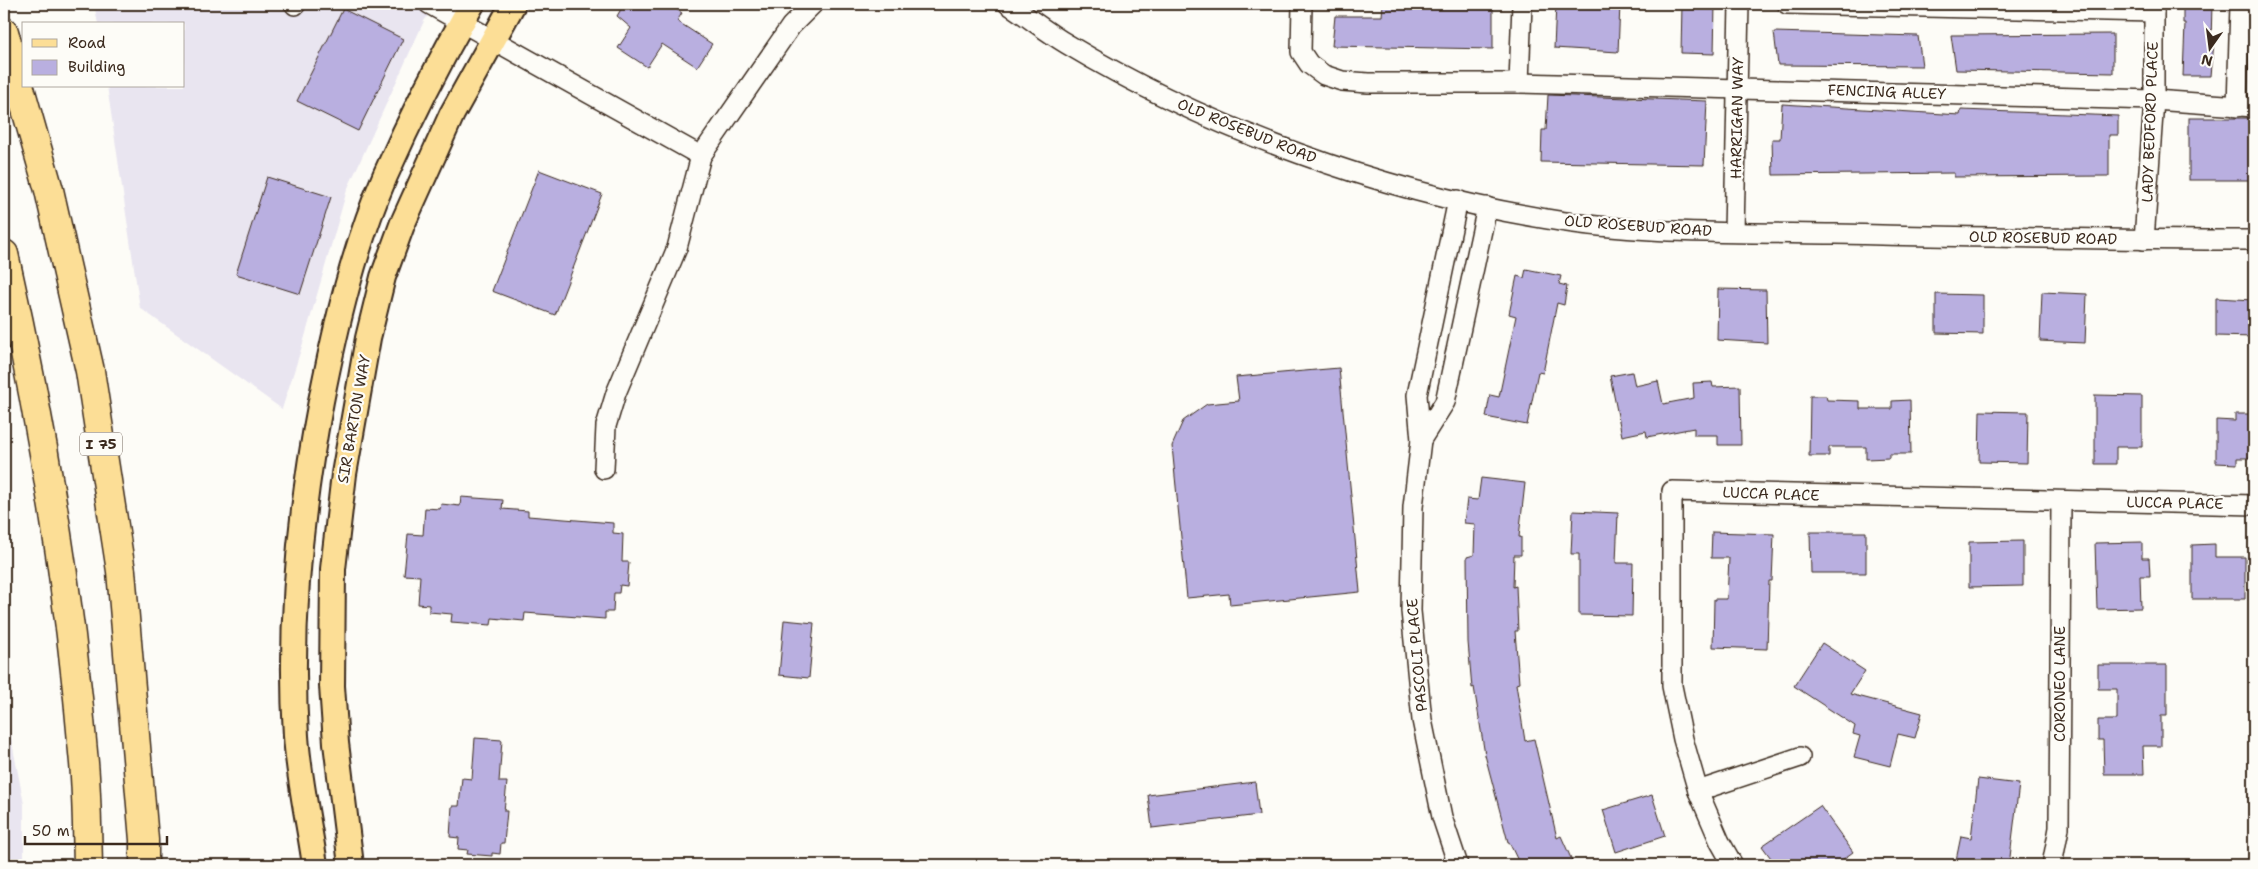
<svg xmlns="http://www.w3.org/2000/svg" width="2258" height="869" font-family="'Shantell Sans',sans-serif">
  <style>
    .built { fill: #e9e5f0 }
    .building { fill: #b9afe0; stroke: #3b2a1e }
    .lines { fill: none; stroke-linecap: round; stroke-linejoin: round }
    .minor-casing { stroke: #3b2a1e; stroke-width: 22 }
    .major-casing { stroke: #3b2a1e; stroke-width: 28 }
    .highway-casing { stroke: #3b2a1e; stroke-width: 31 }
    .minor { stroke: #fdfcf7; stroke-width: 19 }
    .major { stroke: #fcde96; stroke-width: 24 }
    .highway { stroke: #fcde96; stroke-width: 28 }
    .labels { text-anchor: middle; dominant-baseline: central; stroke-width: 4.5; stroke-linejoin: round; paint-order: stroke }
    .shield { fill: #fdfcf7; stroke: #75695f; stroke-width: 1 }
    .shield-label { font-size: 14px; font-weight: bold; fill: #3b2a1e }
    .street-label { font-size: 15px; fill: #3b2a1e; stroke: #fdfcf7 }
  </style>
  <rect width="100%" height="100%" fill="#fdfcf7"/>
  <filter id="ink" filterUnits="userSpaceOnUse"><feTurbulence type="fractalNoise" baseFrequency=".02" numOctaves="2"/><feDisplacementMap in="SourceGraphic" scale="10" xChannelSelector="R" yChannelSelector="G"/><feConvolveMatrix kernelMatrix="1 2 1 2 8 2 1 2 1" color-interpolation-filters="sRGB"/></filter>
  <g filter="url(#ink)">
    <g class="built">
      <path d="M 94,4 L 436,4 L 424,21 L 347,190 L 304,340 L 282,409 L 140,308 L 107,86 L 184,86 L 184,24 L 98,24 Z"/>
      <path d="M 4,702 L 24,804 L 24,865 L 4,865 Z"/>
    </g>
    <g class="building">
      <path d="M 624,4 L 669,4 L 682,13 L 677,21 L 712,44 L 697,67 L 662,44 L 647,67 L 618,48 L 631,28 L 617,16 Z"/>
      <path d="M 1383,4 L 1493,4 L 1493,49 L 1332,46 L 1335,16 L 1382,16 Z"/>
      <path d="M 1556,4 L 1620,4 L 1618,52 L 1554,48 Z"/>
      <path d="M 1682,4 L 1715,4 L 1714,54 L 1681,53 Z"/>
      <path d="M 2183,4 L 2212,4 L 2211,42 L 2214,42 L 2211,76 L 2183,76 L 2185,23 L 2183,23 Z"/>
      <path d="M 343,9 L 403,39 L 358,131 L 297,101 Z"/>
      <path d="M 1774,32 L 1918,36 L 1922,66 L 1778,65 Z"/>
      <path d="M 2113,34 L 2113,73 L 1956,70 L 1951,35 Z"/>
      <path d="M 1548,95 L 1707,101 L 1704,165 L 1541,162 L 1542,130 L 1546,130 Z"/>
      <path d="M 1782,104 L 1960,115 L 1961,110 L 2118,116 L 2118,135 L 2109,135 L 2109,176 L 1954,177 L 1954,173 L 1773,175 L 1772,139 L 1780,139 Z"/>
      <rect x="2189" y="118" width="65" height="62"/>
      <path d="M 539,170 L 602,194 L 555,315 L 492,291 Z"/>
      <path d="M 267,177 L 331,197 L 300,294 L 236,274 Z"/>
      <path d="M 1526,269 L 1561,276 L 1559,284 L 1567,286 L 1564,305 L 1557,303 L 1543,373 L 1538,372 L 1527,425 L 1486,417 L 1490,395 L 1499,397 L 1516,316 L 1509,314 L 1517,276 L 1524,278 Z"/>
      <path d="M 1718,289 L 1766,290 L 1767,343 L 1717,340 Z"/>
      <path d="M 2042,292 L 2087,294 L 2085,343 L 2040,341 Z"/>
      <path d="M 1936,294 L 1983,295 L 1983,334 L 1936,333 Z"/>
      <path d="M 2216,298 L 2254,300 L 2254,337 L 2216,336 Z"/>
      <path d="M 1339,368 L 1360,592 L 1230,605 L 1229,594 L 1187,598 L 1172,446 L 1183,421 L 1207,404 L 1239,401 L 1236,377 Z"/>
      <path d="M 1632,372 L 1635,386 L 1658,381 L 1663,404 L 1694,398 L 1693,383 L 1712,382 L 1713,387 L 1740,386 L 1741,445 L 1718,445 L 1718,435 L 1694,435 L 1694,428 L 1647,437 L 1646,431 L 1622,436 L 1610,376 Z"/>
      <path d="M 2095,395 L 2142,396 L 2142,447 L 2116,447 L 2116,464 L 2095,464 Z"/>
      <path d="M 1810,396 L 1826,396 L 1827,400 L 1860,401 L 1860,409 L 1892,409 L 1892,401 L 1910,400 L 1911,454 L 1889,454 L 1889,458 L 1866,459 L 1866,447 L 1829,447 L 1829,456 L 1809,456 Z"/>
      <path d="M 1980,411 L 2028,412 L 2027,463 L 1979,462 Z"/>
      <path d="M 2235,414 L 2254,414 L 2253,458 L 2237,458 L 2237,464 L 2216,463 L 2216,420 L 2235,421 Z"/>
      <path d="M 1481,478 L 1525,483 L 1519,537 L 1521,537 L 1521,555 L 1514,555 L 1513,587 L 1516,586 L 1518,631 L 1515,631 L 1519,683 L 1516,684 L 1525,741 L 1534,739 L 1557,838 L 1561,836 L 1574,865 L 1520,865 L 1509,842 L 1508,842 L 1485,755 L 1474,687 L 1472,688 L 1468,642 L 1467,557 L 1474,555 L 1475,524 L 1464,523 L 1467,499 L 1478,500 Z"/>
      <path d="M 461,497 L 503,500 L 502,509 L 528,511 L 528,516 L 613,523 L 613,533 L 623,534 L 622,562 L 629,562 L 627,586 L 620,585 L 619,593 L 614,593 L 613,612 L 605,612 L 605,619 L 525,613 L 524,621 L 492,618 L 491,625 L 451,622 L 452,614 L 429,612 L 429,605 L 418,604 L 420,576 L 404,575 L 408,534 L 423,535 L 425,508 L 440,509 L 441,504 L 460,506 Z"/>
      <path d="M 1573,511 L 1618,513 L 1616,563 L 1633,563 L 1632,616 L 1579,615 L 1579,554 L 1571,554 Z"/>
      <path d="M 1712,532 L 1774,534 L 1772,581 L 1769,581 L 1767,649 L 1713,647 L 1714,599 L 1727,599 L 1729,558 L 1711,558 Z"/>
      <path d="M 1810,532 L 1866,532 L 1866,573 L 1811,573 Z"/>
      <path d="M 2023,541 L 2023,586 L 1969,587 L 1969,542 Z"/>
      <path d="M 2142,542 L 2142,558 L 2149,558 L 2150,576 L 2140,576 L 2141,608 L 2097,609 L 2095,543 Z"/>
      <path d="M 2215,544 L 2215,557 L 2245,557 L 2245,599 L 2192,599 L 2192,545 Z"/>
      <path d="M 784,620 L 814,623 L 809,678 L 779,675 Z"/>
      <path d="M 1822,643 L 1865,671 L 1850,694 L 1922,713 L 1915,738 L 1898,734 L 1890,766 L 1854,757 L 1860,736 L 1853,734 L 1855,726 L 1794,686 Z"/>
      <path d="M 2098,665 L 2167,665 L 2167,716 L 2161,716 L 2161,746 L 2143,746 L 2144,774 L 2104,774 L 2103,740 L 2098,740 L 2098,720 L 2117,720 L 2117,689 L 2098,689 Z"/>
      <path d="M 475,738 L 502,740 L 499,782 L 507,782 L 504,811 L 507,811 L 504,843 L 501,843 L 500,854 L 492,853 L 492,856 L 467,854 L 468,850 L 458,849 L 459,838 L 450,837 L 452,806 L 459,806 L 462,778 L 472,779 Z"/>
      <path d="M 1978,779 L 2019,784 L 2009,865 L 1955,865 L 1961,836 L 1971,838 Z"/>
      <path d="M 1255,782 L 1259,815 L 1152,828 L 1148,795 Z"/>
      <path d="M 1652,795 L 1665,836 L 1616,852 L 1603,810 Z"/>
      <path d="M 1820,806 L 1853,852 L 1835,865 L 1776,865 L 1762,846 Z"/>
    </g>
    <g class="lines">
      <g class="minor-casing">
        <g id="minor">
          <path d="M 429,4 L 701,156"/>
          <path d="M 1008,4 C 1028,17 1047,32 1067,44 C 1210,130 1383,192 1547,219 C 1640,235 1737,232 1832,234 C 1973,237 2113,240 2254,240"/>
          <path d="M 1302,4 L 1301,52 L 1309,64 L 1324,75 L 1342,81 L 1368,83 L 1519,83 L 1522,4"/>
          <path d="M 1787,4 L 2154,12"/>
          <path d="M 295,5 L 296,4"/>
          <path d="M 1519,83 L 2154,100 L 2254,107"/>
          <path d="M 2237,107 L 2240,4"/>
          <path d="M 1458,200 L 1417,395 L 1421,440 L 1413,507 L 1411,611 L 1422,720 L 1442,817 L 1458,865"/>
          <path d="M 1734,232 L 1739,4"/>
          <path d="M 2144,240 L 2154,100 L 2154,4"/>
          <path d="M 1421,440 L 1445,402 L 1487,207"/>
          <path d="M 604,469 L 606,426 L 616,393 L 677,248 L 701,156 L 791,26 L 813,4"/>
          <path d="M 1698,791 L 1800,757"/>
          <path d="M 1733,865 L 1720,842 L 1698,791 L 1683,739 L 1672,686 L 1672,491 L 2254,505"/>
          <path d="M 2052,865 L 2059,828 L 2061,502"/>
        </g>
      </g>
      <g class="major-casing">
        <g id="major">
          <path d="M 315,865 C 309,822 299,780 296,736 C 289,624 300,511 321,401 C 336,325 354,248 385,176 C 411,117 440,60 472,4"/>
          <path d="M 351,865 L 336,743 L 332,686 L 333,569 L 344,474 L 368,338 L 383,277 L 402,225 L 452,114 L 513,4"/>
        </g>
      </g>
      <g class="highway-casing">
        <g id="highway">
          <path d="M 4,32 L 49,190 L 90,371 L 121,571 L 144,840 L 144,865"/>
          <path d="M 4,254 C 42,422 70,592 84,763 C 87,797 87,831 88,865"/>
        </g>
      </g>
      <use href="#minor" class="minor"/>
      <use href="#major" class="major"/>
      <use href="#highway" class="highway"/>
    </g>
  </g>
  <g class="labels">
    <rect class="shield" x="80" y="432.5" width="42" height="23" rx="4"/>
    <g class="shield-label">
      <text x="101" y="444">I 75</text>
    </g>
    <g class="street-label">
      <text transform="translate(1887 92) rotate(2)">FENCING ALLEY</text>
      <text transform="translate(1737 118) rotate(-89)">HARRIGAN WAY</text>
      <text transform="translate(2150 122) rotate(-88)">LADY BEDFORD PLACE</text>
      <text transform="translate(1247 131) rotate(22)">OLD ROSEBUD ROAD</text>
      <text transform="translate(1638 226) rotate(4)">OLD ROSEBUD ROAD</text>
      <text transform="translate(2043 238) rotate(1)">OLD ROSEBUD ROAD</text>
      <text transform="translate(354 419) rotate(-80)">SIR BARTON WAY</text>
      <text transform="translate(1771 494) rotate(2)">LUCCA PLACE</text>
      <text transform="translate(2175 503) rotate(1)">LUCCA PLACE</text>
      <text transform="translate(1417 655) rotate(-95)">PASCOLI PLACE</text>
      <text transform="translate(2060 684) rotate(-90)">CORONEO LANE</text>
    </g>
  </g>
  <rect width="2258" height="869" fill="none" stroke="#fdfcf7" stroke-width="20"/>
  <rect x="10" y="10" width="2238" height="849" fill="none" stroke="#3b2a1e" stroke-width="2" filter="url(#ink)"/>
  <rect x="22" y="22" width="162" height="65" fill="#fdfcf7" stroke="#afa8a0"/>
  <rect x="32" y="39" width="25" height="8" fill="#fcde96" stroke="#afa8a0"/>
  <text x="68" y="48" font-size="15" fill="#3b2a1e">Road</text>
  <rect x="32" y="60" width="25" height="15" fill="#b9afe0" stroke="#afa8a0"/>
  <text x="68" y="72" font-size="15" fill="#3b2a1e">Building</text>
  <g transform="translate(2210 48) rotate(194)" stroke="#fdfcf7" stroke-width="4" paint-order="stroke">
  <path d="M0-4L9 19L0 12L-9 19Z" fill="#3b2a1e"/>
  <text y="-8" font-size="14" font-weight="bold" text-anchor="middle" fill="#3b2a1e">N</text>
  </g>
  <path d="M25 836v8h142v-8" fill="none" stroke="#3b2a1e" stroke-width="2.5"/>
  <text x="32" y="836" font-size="15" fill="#3b2a1e" stroke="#fdfcf7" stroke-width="4" paint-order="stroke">50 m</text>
</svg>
